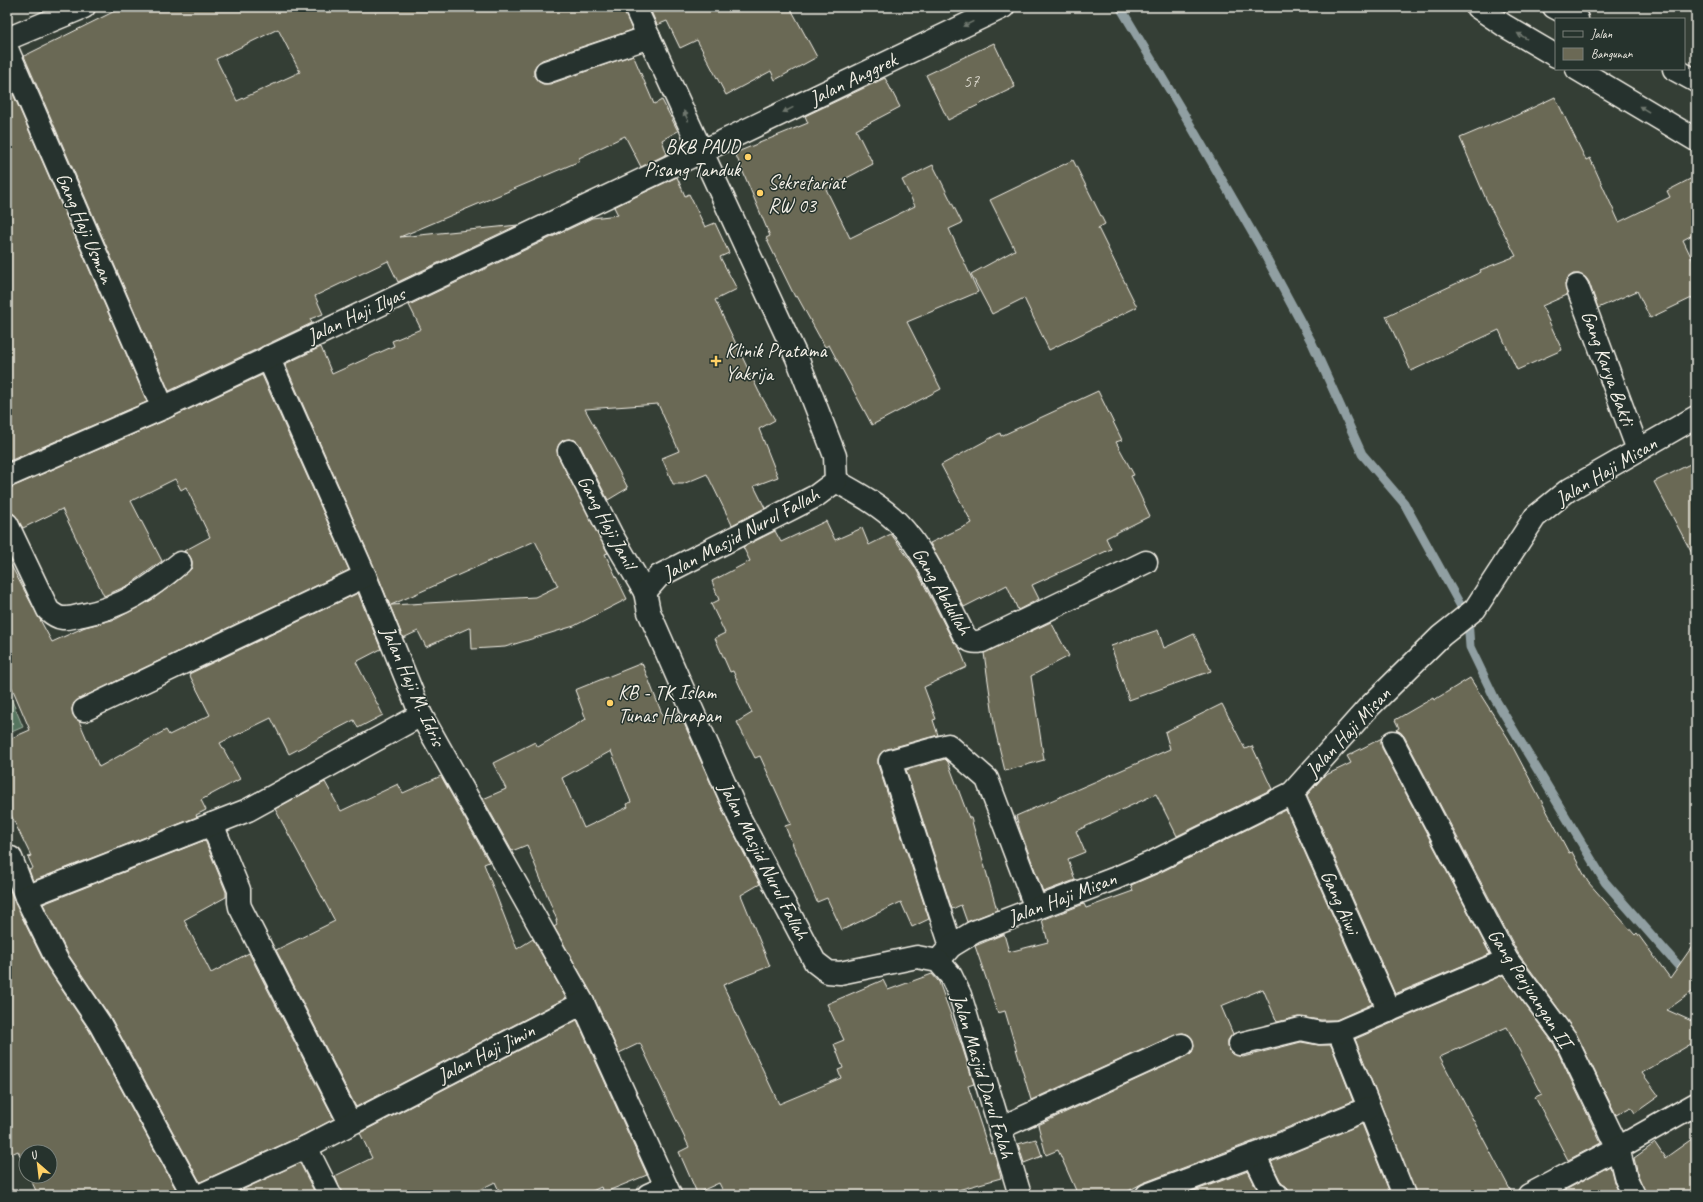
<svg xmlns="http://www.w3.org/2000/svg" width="1703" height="1202" font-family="Caveat,sans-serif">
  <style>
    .green { fill: #54745e; stroke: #a4b2a3 }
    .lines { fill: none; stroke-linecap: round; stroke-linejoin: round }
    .stream { stroke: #909fa2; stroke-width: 9 }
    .building { fill: #6b6955; stroke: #f4f1e8; fill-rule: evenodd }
    .street-casing { stroke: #f4f1e8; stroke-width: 25 }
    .secondary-casing { stroke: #f4f1e8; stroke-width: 25 }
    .highway-casing { stroke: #f4f1e8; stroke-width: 25 }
    .street { stroke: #26332d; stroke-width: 22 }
    .secondary { stroke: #26332d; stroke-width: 22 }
    .highway { stroke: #26332d; stroke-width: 22 }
    .oneway { fill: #6e766e }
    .poi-dot { fill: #ffd166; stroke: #26332d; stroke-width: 1.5 }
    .labels { text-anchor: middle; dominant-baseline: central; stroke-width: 3; stroke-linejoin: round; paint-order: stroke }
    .number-label { font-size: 18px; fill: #d2cfc3 }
    .street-label { font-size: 20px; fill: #f4f1e8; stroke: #26332d }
    .poi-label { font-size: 20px; fill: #f4f1e8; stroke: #26332d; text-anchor: start }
  </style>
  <rect width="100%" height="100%" fill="#343e35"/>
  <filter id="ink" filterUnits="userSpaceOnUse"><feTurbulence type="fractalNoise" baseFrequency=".025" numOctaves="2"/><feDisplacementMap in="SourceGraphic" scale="8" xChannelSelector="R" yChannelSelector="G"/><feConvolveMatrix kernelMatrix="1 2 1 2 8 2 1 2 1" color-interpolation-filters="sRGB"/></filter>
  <g filter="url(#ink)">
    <path class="green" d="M 10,696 L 23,727 L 7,734 L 7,698 Z"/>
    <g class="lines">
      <path class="stream" d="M 1120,7 L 1184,114 L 1260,246 L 1312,343 L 1362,454 L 1404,503 L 1468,619 L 1470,647 L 1495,699 L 1605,882 L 1689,978 L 1696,981"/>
    </g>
    <g class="building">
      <path d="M 123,7 L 623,7 L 632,30 L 542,60 L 537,64 L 534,69 L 534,76 L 538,81 L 543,84 L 550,84 L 633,55 L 654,104 L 662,100 L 678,131 L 662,140 L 667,154 L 641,167 L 625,136 L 579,158 L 580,161 L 400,237 L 518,225 L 398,282 L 388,261 L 315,296 L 323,314 L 310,319 L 312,323 L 169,391 L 24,56 ZM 278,29 L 300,72 L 237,101 L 216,59 Z"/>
      <path d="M 649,7 L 790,7 L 817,57 L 775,80 L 771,71 L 726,95 L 697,40 L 680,48 L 667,21 L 657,25 Z"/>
      <path d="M 994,43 L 1015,87 L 948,120 L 926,75 Z"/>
      <path d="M 885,78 L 900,107 L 856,130 L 873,164 L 826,189 L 850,238 L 915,206 L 902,180 L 933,165 L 962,223 L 949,229 L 978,292 L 907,322 L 941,389 L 872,425 L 829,345 L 825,347 L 797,296 L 795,297 L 766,238 L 770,236 L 735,153 L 808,123 L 805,116 Z"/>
      <path d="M 7,80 L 147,402 L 7,462 Z"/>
      <path d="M 1555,97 L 1586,160 L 1590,158 L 1619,222 L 1670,197 L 1667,191 L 1696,176 L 1696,233 L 1683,240 L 1696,267 L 1696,296 L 1650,318 L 1637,291 L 1598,308 L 1589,282 L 1585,277 L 1579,274 L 1573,274 L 1568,278 L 1565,284 L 1567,295 L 1542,306 L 1562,350 L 1517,370 L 1499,330 L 1411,371 L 1386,316 L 1481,272 L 1480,270 L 1516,256 L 1486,199 L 1460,138 L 1512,116 L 1513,117 Z"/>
      <path d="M 1073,160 L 1105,224 L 1098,228 L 1137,307 L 1049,350 L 1024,298 L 992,314 L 971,274 L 1015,250 L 990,200 Z"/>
      <path d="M 677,177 L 685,196 L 689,194 L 705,227 L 715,223 L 729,253 L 720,257 L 737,289 L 715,300 L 759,392 L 775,420 L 759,429 L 778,477 L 754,486 L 765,508 L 732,525 L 707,474 L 683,484 L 673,484 L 662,458 L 679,451 L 658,404 L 585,409 L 628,488 L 608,500 L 580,445 L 575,440 L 569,439 L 563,440 L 559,444 L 557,450 L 558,456 L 608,553 L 605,554 L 627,599 L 574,626 L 505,647 L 472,649 L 471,627 L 426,647 L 418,631 L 403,638 L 376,571 L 285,364 L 321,347 L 332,374 L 394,346 L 392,341 L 421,329 L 409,305 L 592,218 L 618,215 L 614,207 ZM 535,541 L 558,586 L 535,597 L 391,605 Z"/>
      <path d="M 262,375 L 349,570 L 79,699 L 74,703 L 72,709 L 73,715 L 79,721 L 99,767 L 166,730 L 169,735 L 210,715 L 189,674 L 358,593 L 381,649 L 356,662 L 383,715 L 358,728 L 354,720 L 289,754 L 271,718 L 220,743 L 240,779 L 201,800 L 206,810 L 196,815 L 197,817 L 33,881 L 29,870 L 33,868 L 28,857 L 31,856 L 7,807 L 7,740 L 30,730 L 7,676 L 7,558 L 52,642 L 85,627 L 116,619 L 153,599 L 176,582 L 192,568 L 192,561 L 189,555 L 184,551 L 210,537 L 186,487 L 181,490 L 175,479 L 131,501 L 162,561 L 129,585 L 104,596 L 62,509 L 23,528 L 14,514 L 7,512 L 7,488 L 12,487 L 168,419 Z"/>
      <path d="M 1098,391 L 1122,440 L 1116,442 L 1134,475 L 1131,476 L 1150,516 L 1106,538 L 1111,549 L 1032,585 L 1039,599 L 1018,610 L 1007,585 L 964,607 L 930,543 L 972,523 L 941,465 L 1000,433 L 1001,436 Z"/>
      <path d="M 1696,461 L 1696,561 L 1654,482 Z"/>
      <path d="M 826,521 L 835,540 L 862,528 L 869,545 L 891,534 L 915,567 L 953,641 L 959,647 L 967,667 L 924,687 L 936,719 L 933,720 L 938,735 L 887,749 L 881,753 L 878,759 L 878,765 L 929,919 L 912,927 L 901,902 L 842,930 L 827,898 L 817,902 L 785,826 L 791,824 L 760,756 L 755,758 L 737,722 L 752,713 L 733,671 L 730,672 L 715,638 L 725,633 L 711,604 L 719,600 L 712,581 L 750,561 L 743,547 L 775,531 L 781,542 Z"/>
      <path d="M 1051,622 L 1069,656 L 1031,676 L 1044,760 L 1005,771 L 995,730 L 984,653 Z"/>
      <path d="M 1158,630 L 1164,648 L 1194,634 L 1211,671 L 1129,700 L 1111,646 Z"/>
      <path d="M 642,663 L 664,719 L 679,712 L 728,822 L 760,884 L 741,895 L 770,966 L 723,985 L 779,1104 L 841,1078 L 838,1070 L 843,1068 L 834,1044 L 844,1040 L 827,1004 L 883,980 L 888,990 L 932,974 L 939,982 L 961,1043 L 974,1084 L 968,1086 L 990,1153 L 994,1151 L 1001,1178 L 940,1195 L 725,1195 L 719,1183 L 697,1193 L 679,1152 L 689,1147 L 640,1043 L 619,1053 L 594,998 L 554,927 L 557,925 L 556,920 L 557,920 L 527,845 L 512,851 L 483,799 L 506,789 L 493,763 L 535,742 L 538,747 L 586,719 L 575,690 ZM 611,751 L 631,802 L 627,804 L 628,807 L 584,828 L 562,778 Z"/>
      <path d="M 1470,678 L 1508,738 L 1569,853 L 1572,852 L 1588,882 L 1635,935 L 1637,933 L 1670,978 L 1696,941 L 1696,989 L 1667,1010 L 1696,1023 L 1696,1041 L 1642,1073 L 1659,1096 L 1635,1113 L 1631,1107 L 1616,1115 L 1576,1033 L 1518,953 L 1404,736 L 1400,732 L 1396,730 L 1399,728 L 1395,720 L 1433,698 L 1434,700 Z"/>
      <path d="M 1222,704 L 1245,749 L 1252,746 L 1272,789 L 1177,836 L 1156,794 L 1076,831 L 1085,852 L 1068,859 L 1075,880 L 1043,892 L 1020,830 L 1016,816 L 1170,749 L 1165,732 Z"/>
      <path d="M 1382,738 L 1381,742 L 1382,748 L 1490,954 L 1395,994 L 1307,795 L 1324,776 L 1351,763 L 1347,756 Z"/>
      <path d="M 945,759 L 948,762 L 969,818 L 971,818 L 997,910 L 967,922 L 961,905 L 952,909 L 906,770 Z"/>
      <path d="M 441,776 L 489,862 L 484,864 L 517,949 L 533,939 L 566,998 L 356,1107 L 276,950 L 335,921 L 275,809 L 325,782 L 341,811 L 398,784 L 403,793 Z"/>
      <path d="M 1286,810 L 1372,1004 L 1336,1020 L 1321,1020 L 1298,1017 L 1277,1022 L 1263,989 L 1221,1006 L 1233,1034 L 1228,1040 L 1228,1047 L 1231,1053 L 1243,1057 L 1301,1042 L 1318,1045 L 1331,1045 L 1353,1101 L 1257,1140 L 1143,1183 L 1121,1195 L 1078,1195 L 1058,1150 L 1046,1155 L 1038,1125 L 1187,1056 L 1192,1052 L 1194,1046 L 1193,1040 L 1189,1035 L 1183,1033 L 1177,1034 L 1031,1100 L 1005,1011 L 998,1013 L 975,946 L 1004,934 L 1009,952 L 1048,942 L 1042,920 L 1084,904 L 1086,908 L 1133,891 L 1131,885 L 1159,873 Z"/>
      <path d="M 205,840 L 226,892 L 226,897 L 184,920 L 211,973 L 249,953 L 334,1119 L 301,1136 L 200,1182 L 111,1018 L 68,954 L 43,904 Z"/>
      <path d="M 7,882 L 15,903 L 46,966 L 89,1030 L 179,1195 L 38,1195 L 29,1176 L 50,1176 L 50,1152 L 26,1152 L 26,1169 L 18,1151 L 7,1156 Z"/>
      <path d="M 1503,975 L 1554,1044 L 1601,1143 L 1568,1160 L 1535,1097 L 1542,1094 L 1507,1027 L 1440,1057 L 1513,1195 L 1416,1195 L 1355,1039 Z"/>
      <path d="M 577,1020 L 647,1175 L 603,1193 L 601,1187 L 584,1195 L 501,1195 L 495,1182 L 469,1195 L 342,1195 L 335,1176 L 372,1158 L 360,1133 Z"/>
      <path d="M 1362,1124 L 1391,1195 L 1289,1195 L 1289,1191 L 1286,1186 L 1282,1184 L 1271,1162 Z"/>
      <path d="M 1696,1136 L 1696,1195 L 1646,1195 L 1638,1175 L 1634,1158 L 1655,1143 L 1665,1158 Z"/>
      <path d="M 1036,1139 L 1042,1156 L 1024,1163 L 1018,1144 Z"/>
      <path d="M 300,1163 L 316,1195 L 231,1195 Z"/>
      <path d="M 1610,1166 L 1614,1182 L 1620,1195 L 1556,1195 Z"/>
      <path d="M 1248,1171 L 1260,1195 L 1183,1195 Z"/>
    </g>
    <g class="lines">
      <g class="street-casing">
        <g id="street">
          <path d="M 7,49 L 163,408"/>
          <path d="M 546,72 L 649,37"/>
          <path d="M 1577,286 L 1638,450"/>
          <path d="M 268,357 L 365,576 L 421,715 L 583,1003"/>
          <path d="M 569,451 L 611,534 L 645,592"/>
          <path d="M 7,476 L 163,408 L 703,151"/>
          <path d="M 836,481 C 857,493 880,505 897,522 C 926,551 945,599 964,635 C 970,642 974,643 982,641 L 1146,562"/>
          <path d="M 7,524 L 48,610 C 61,622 67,618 83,615 C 123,607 149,589 180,563"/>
          <path d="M 84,710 L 365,576"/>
          <path d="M 1393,742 L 1507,960 L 1565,1038 L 1618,1148 L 1626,1179 L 1634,1195"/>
          <path d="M 1292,793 L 1389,1011"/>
          <path d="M 212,824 L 239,890 L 239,902 L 240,907 L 350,1123"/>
          <path d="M 11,858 L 26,897 L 57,960 L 100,1024 L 193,1195"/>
          <path d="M 26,897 L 248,810 L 421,715"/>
          <path d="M 951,946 L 890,761 L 948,745 L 987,779 L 1036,908"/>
          <path d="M 938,961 L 951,946 L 974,932 L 1116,878 L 1153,862 L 1292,793 L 1367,709 L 1441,636 L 1475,609 L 1535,517 L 1567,491 L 1696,417"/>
          <path d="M 1339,1032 L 1404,1195"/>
          <path d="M 1240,1044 L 1301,1029 L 1320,1033 L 1339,1032 L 1507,960"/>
          <path d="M 1000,1128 L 1182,1045"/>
          <path d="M 306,1147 L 330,1195"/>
          <path d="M 1254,1155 L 1273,1194 L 1277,1195"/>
          <path d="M 201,1195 L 306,1147 L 583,1003 L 670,1195"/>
          <path d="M 648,1195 L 666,1187"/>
          <path d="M 1147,1195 L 1262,1152 L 1369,1108"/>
          <path d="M 1529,1195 L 1618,1148 L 1696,1104"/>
        </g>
      </g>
      <g class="secondary-casing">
        <g id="secondary">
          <path d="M 635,7 L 797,358 L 835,456 L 836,481 L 816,496 L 659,576 L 645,592 L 649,612 L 739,817 L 815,962 L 828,972 L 840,973 L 917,957 L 938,961 L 951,976 L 960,995 L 1020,1195"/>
          <path d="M 7,39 L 84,7"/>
          <path d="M 703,151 L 1003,7"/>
        </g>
      </g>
      <g class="highway-casing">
        <g id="highway">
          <path d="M 1477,7 L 1505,26 L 1556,56"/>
          <path d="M 1554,7 L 1577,19"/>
          <path d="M 1577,69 L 1696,140"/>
          <path d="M 1674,69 L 1696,81"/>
        </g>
      </g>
      <use href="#street" class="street"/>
      <use href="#secondary" class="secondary"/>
      <use href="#highway" class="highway"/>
    </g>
    <defs><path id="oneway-solid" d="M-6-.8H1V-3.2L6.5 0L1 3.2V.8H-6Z"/></defs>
    <g class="oneway">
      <use href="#oneway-solid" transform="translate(968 24) rotate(154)"/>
      <use href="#oneway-solid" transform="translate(1522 36) rotate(-149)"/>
      <use href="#oneway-solid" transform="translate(1644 109) rotate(-149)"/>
      <use href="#oneway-solid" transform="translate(788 110) rotate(154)"/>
      <use href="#oneway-solid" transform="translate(686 116) rotate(-115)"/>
    </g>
  </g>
  <g class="poi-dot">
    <circle cx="748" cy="157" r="4"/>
    <circle cx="760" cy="193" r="4"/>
    <path d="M714 355h4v4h4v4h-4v4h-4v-4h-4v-4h4z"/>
    <circle cx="610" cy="703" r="4"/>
  </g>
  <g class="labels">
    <g class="number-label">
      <text x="971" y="81">57</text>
    </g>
    <g class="street-label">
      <text transform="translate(853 79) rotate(-26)">Jalan Anggrek</text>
      <text transform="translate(85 228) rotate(67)">Gang Haji Usman</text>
      <text transform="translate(356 315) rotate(-25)">Jalan Haji Ilyas</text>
      <text transform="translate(1608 368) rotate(70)">Gang Karya Bakti</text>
      <text transform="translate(1606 471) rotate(-31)">Jalan Haji Misan</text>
      <text transform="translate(607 522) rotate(62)">Gang Haji Janil</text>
      <text transform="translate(741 534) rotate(-28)">Jalan Masjid Nurul Fallah</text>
      <text transform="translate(942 591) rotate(60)">Gang Abdullah</text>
      <text transform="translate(413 686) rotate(66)">Jalan Haji M. Idris</text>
      <text transform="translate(1348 732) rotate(-47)">Jalan Haji Misan</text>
      <text transform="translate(764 861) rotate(63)">Jalan Masjid Nurul Fallah</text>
      <text transform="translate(1062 898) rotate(-21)">Jalan Haji Misan</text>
      <text transform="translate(1340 902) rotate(66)">Gang Aiwi</text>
      <text transform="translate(1530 988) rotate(57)">Gang Perjuangan II</text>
      <text transform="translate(486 1053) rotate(-27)">Jalan Haji Jimin</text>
      <text transform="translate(983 1076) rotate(73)">Jalan Masjid Darul Falah</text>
    </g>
    <g class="poi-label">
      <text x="740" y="146" text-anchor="end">BKB PAUD<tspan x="740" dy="23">Pisang Tanduk</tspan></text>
      <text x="768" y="182">Sekretariat<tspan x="768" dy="23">RW 03</tspan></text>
      <text x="725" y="350">Klinik Pratama<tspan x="725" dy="23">Yakrija</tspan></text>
      <text x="618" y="692">KB - TK Islam<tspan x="618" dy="23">Tunas Harapan</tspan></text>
    </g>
  </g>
  <rect width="1703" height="1202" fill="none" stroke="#26332d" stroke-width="24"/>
  <rect x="12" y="12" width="1679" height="1178" fill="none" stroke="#f4f1e8" stroke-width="1.5" filter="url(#ink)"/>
  <rect x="1555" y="18" width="130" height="52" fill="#26332d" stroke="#787f78"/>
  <rect x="1563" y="31" width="20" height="6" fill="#26332d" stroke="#787f78"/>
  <text x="1591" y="38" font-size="12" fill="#f4f1e8">Jalan</text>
  <rect x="1563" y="48" width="20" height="12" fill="#6b6955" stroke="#787f78"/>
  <text x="1591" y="58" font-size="12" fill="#f4f1e8">Bangunan</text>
  <g transform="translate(38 1164) rotate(332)"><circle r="19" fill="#26332d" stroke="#787f78"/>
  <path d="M0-3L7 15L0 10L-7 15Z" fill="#ffd166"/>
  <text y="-6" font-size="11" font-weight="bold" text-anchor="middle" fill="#f4f1e8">U</text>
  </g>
</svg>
